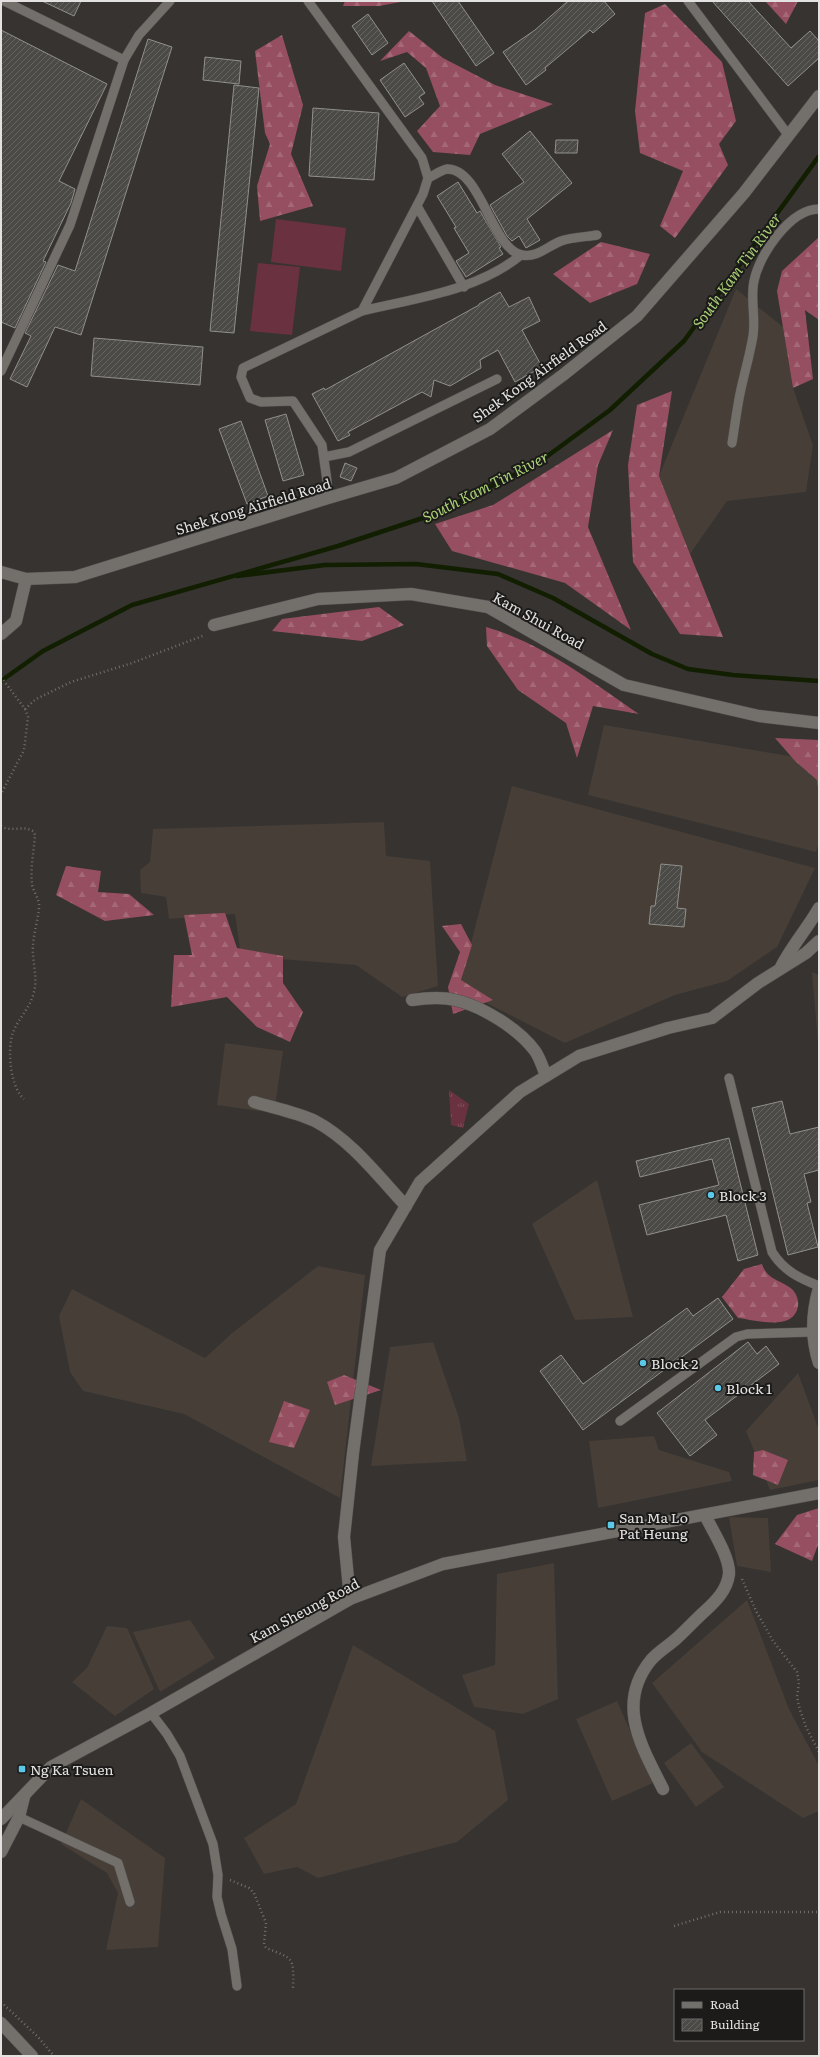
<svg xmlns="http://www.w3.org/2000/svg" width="820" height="2057" font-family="Literata,serif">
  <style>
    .built { fill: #463e37 }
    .grass { fill: url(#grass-tufts) }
    .forest { fill: url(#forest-firs) }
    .pitch { fill: #6a3240 }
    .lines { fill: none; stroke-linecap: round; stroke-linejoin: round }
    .stream { stroke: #111e00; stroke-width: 4.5 }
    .building { fill: url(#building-hatch); stroke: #91908c }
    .lane-casing { stroke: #504f4c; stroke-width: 10 }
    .street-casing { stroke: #504f4c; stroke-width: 13 }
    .secondary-casing { stroke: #504f4c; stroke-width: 13 }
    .path { stroke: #72706d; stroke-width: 2.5; stroke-dasharray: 1 3; stroke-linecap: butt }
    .lane { stroke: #73706c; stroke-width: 9 }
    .street { stroke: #73706c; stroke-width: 12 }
    .secondary { stroke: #73706c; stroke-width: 12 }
    .poi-dot { fill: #5bc8e7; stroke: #1c1b1a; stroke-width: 1.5 }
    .labels { text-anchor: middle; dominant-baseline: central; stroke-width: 4; stroke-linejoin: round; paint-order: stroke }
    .street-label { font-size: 14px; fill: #e3e2e0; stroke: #1c1b1a }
    .poi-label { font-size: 14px; fill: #e3e2e0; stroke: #1c1b1a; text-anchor: start }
    .water-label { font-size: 15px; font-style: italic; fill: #aad175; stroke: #1c1b1a }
  </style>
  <defs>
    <pattern id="grass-tufts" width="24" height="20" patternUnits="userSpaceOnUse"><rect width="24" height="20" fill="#6a3240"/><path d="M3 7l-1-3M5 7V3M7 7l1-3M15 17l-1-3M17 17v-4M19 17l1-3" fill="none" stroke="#7f4f5b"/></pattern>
    <pattern id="forest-firs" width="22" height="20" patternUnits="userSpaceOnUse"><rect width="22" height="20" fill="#964f60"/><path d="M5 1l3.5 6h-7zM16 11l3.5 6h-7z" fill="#a56876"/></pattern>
    <pattern id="building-hatch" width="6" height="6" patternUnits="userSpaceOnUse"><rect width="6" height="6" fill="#4b4a46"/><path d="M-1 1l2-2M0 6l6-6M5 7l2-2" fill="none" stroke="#656460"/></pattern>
  </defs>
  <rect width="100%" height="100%" fill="#363330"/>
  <g class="built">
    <path d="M 736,289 L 783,327 L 793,388 L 813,445 L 806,492 L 727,501 L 690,554 L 659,476 Z"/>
    <path d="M 604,725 L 819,761 L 819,842 L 816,852 L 588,795 Z"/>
    <path d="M 512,786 L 815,868 L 777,947 L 727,981 L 675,995 L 565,1043 L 459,989 Z"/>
    <path d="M 384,822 L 386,856 L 430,861 L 438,986 L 402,997 L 356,965 L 241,956 L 235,914 L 169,919 L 166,897 L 141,893 L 140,870 L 150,862 L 153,829 Z"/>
    <path d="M 812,972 L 819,975 L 819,1056 Z"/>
    <path d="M 225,1043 L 283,1051 L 274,1113 L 217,1105 Z"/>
    <path d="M 597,1180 L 633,1317 L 575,1320 L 532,1224 Z"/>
    <path d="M 318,1266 L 365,1275 L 340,1498 L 184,1414 L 83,1391 L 70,1372 L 59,1316 L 72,1289 L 205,1358 L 231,1334 Z"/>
    <path d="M 433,1342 L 459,1418 L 467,1461 L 371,1466 L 390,1347 Z"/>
    <path d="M 798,1373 L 819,1430 L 819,1480 L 770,1490 L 746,1431 Z"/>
    <path d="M 654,1436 L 659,1450 L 729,1472 L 732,1481 L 598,1508 L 589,1441 Z"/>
    <path d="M 729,1517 L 768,1518 L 771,1572 L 737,1566 Z"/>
    <path d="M 554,1563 L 558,1699 L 523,1714 L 474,1707 L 462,1675 L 495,1665 L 497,1574 Z"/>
    <path d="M 747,1600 L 789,1709 L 819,1766 L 819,1811 L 803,1818 L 702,1752 L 652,1683 Z"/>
    <path d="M 190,1620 L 215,1658 L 160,1692 L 133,1632 Z"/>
    <path d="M 107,1626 L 127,1628 L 154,1689 L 115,1716 L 72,1682 L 87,1668 Z"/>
    <path d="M 353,1645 L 495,1731 L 508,1800 L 457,1842 L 318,1878 L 297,1867 L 264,1874 L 244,1838 L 296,1804 Z"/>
    <path d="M 617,1701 L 653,1783 L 612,1801 L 576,1719 Z"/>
    <path d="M 691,1743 L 724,1787 L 696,1807 L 664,1763 Z"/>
    <path d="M 81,1799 L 165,1858 L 158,1947 L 106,1950 L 118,1893 L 107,1873 L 61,1844 Z"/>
  </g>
  <path class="grass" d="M 449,1090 L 469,1104 L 463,1128 L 451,1125 Z"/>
  <g class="forest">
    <path d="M 345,1 L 406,1 L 379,6 L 343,6 Z"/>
    <path d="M 765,1 L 798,1 L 786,24 Z"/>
    <path d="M 665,4 L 722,62 L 736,121 L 719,144 L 728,165 L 675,238 L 660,226 L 683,171 L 640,153 L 635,111 L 645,13 Z"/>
    <path d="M 409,31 L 443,58 L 495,85 L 553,104 L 480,134 L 470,155 L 433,152 L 417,131 L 440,106 L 426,68 L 407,52 L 380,61 Z"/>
    <path d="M 282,35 L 303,105 L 291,154 L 313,206 L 260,221 L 257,186 L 270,144 L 265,133 L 255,51 Z"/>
    <path d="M 819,237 L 819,320 L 805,310 L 813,379 L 793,388 L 777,291 L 782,271 Z"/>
    <path d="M 601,242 L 650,254 L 637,284 L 590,303 L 553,274 Z"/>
    <path d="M 672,391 L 659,476 L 723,637 L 680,634 L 633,562 L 628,465 L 637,405 Z"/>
    <path d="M 613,430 L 598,465 L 588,527 L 631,630 L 565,583 L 452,551 L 435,524 L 493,505 Z"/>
    <path d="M 379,607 L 404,625 L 362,641 L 272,631 L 282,619 Z"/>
    <path d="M 486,627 C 543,643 591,681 639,714 L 593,706 L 577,758 L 566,723 L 518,690 L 487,646 Z"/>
    <path d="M 775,738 L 819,740 L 819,794 L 817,780 L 795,761 Z"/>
    <path d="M 66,866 L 101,871 L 98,892 L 129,894 L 154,915 L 105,921 L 56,895 Z"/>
    <path d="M 225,913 L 237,948 L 283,956 L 283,983 L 303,1012 L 290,1042 L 257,1027 L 227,997 L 171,1007 L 174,955 L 192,955 L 184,915 Z"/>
    <path d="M 461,924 L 472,945 L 461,980 L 493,1000 L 453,1014 L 448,987 L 460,952 L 442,926 Z"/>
    <path d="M 762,1264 C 767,1280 781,1280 792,1289 C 796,1293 799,1300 798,1306 C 794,1332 755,1320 738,1318 L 722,1297 L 744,1269 Z"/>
    <path d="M 344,1375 L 381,1390 L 335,1405 L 327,1382 Z"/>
    <path d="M 284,1401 L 310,1410 L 294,1448 L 269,1442 Z"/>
    <path d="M 763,1450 L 788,1460 L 778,1485 L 753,1475 L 754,1452 Z"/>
    <path d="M 819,1508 L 819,1542 L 812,1561 L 775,1544 L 797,1515 Z"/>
  </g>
  <g class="pitch">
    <path d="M 276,219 L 346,228 L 341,271 L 271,262 Z"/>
    <path d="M 258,263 L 300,267 L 292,335 L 250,331 Z"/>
  </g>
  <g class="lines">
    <g class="stream">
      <path d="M 237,576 L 325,565 L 416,564 L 498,574 L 553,598 L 652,654 L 688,669 L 733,675 L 819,681"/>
      <path d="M 1,681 L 43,651 L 132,605 L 338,546 L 432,515 L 538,463 L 610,410 L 684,341 L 819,156"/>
    </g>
  </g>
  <g class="building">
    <path d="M 42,1 L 81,1 L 74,16 Z"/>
    <path d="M 432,1 L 458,1 L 494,53 L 476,66 Z"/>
    <path d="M 568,1 L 604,1 L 615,14 L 593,33 L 590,30 L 545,68 L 546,70 L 526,85 L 503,52 L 535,30 Z"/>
    <path d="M 712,1 L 748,1 L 791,48 L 810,31 L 819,41 L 819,58 L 788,86 Z"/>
    <path d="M 368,14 L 388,43 L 372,55 L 352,26 Z"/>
    <path d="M 1,30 L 107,84 L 59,181 L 75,189 L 71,203 L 43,261 L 46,262 L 15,328 L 1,322 Z"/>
    <path d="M 148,39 L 172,47 L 81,335 L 55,327 L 27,387 L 10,379 L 31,336 L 25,333 L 58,265 L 75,271 Z"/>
    <path d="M 205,57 L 241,61 L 239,84 L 203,80 Z"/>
    <path d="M 404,63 L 425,93 L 419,97 L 424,104 L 405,117 L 380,80 Z"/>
    <path d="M 234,85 L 259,88 L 234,333 L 210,331 Z"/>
    <path d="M 313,108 L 379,113 L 374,180 L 309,176 Z"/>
    <path d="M 530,131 L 572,183 L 527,219 L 540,240 L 526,248 L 519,236 L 512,241 L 507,236 L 490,205 L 524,182 L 502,154 Z"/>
    <path d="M 556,140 L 578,140 L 577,153 L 555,153 Z"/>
    <path d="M 458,182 L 477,213 L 480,211 L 501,247 L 499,248 L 503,254 L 466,277 L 456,261 L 469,253 L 454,228 L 456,227 L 437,196 Z"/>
    <path d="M 500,292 L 509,307 L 529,297 L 540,321 L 522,330 L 542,367 L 515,382 L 498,350 L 480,360 L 481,368 L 450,386 L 434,380 L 431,397 L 422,392 L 348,432 L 350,435 L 338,441 L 312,394 L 324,388 L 325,390 L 479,305 L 479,304 Z"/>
    <path d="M 94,338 L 203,347 L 200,385 L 91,376 Z"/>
    <path d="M 286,414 L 304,475 L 283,481 L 265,420 Z"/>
    <path d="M 241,421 L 268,496 L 247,504 L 219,429 Z"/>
    <path d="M 345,463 L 357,468 L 351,481 L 340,477 Z"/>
    <path d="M 661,864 L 682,866 L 677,908 L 686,909 L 684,927 L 649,924 L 651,906 L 655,906 Z"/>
    <path d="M 782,1101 L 790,1134 L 819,1127 L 819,1170 L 804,1174 L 811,1202 L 807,1203 L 818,1247 L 788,1255 L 752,1108 Z"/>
    <path d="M 729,1138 L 758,1255 L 738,1261 L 726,1215 L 647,1235 L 639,1205 L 719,1185 L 712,1159 L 640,1177 L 636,1161 Z"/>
    <path d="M 718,1298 L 733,1319 L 583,1430 L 540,1371 L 561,1355 L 583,1384 L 687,1308 L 693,1316 Z"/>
    <path d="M 748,1342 L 757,1354 L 766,1346 L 779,1364 L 705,1420 L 717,1435 L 690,1456 L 657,1413 Z"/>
  </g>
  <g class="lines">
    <g class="lane-casing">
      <g id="lane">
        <path d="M 4,1 L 124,60"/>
        <path d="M 308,1 L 422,158 L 428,178 L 423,194 L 362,311 L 243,368 L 241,377 L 250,398 L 261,402 L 293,401 L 322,445 L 327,481 L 328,498"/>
        <path d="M 688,1 L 789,136"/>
        <path d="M 428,178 C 433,176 441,170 447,169 C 481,168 492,250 522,255 C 537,258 548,246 561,241 C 572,237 586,237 597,235"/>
        <path d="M 417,206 L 464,287"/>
        <path d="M 362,311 C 415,298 477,291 521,255"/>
        <path d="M 1,371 L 70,225 L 124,60 L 139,35 L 170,1"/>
        <path d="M 732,443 C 735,425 737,407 741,389 C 745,371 750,354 753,336 C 756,317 750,299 754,281 C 759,255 790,209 819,209"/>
        <path d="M 324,457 L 349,452 L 497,379"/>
        <path d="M 729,1078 L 772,1252 C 784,1271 799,1278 819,1286"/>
        <path d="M 620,1421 L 736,1337 L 747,1334 L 813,1332"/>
        <path d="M 151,1713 L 167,1734 L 180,1756 L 213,1844 L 218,1875 L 217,1897 L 221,1914 L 232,1949 L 237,1986"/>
        <path d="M 19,1817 L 118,1863 L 130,1902"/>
      </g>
    </g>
    <g class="street-casing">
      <g id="street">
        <path d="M 1,572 L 26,579 L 75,577 L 328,498 L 396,478 L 490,429 L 563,375 L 637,316 L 744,193 L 819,96"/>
        <path d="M 214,625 L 318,599 L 411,594 L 488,607 L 624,685 L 759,716 L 819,723"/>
        <path d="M 1,634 L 16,621 L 26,579"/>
        <path d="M 780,969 C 790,948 807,929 819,908"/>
        <path d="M 412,1000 C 426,998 442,997 455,1000 C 482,1006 519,1029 535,1051 C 540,1058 543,1068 546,1076"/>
        <path d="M 254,1102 C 274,1108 296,1112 315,1121 C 351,1140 378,1176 406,1206"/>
        <path d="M 819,1288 C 812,1312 811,1339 819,1363"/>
        <path d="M 350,1599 L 344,1537 L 353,1453 L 380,1250 L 420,1182 L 520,1092 L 579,1056 L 668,1028 L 712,1018 L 758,983 L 806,953 L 819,941"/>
        <path d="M 663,1789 C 642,1747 615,1704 651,1660 C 658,1652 668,1646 676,1639 C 686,1630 695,1620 705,1611 C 716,1601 727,1590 729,1574 C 730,1557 712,1530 705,1515"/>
      </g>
    </g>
    <g class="secondary-casing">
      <g id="secondary">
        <path d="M 1,1819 L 51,1767 L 151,1713 L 350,1599 L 443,1564 L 819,1493"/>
        <path d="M 1,1852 L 19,1817 L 24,1797"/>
        <path d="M 1,2023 L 32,2056"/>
      </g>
    </g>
    <g class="path">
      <path d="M 1,677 L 25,709 L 28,717 L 24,750 L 1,794"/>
      <path d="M 25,709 L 36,699 L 71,682 L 132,663 L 205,635"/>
      <path d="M 1,826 C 11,833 24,824 34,832 L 35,835 C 34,851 30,869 32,884 C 33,891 38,897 39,904 C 40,912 33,935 33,946 C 32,962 38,976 34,992 C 30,1008 19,1018 13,1032 C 7,1049 10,1087 24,1099"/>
      <path d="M 742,1579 L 756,1611 L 773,1641 L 797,1672 L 799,1683 L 797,1697 L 800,1710 L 806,1727 L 819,1752"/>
      <path d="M 230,1880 L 249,1888 L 254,1893 L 266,1923 L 264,1944 L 266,1948 C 294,1959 294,1957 293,1988"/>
      <path d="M 674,1926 L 720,1912 L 819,1912"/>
      <path d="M 1,2002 L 38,2037 L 54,2056"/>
    </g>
    <use href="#lane" class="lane"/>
    <use href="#street" class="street"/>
    <use href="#secondary" class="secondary"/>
  </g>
  <g class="poi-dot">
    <circle cx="711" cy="1195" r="4"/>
    <circle cx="643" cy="1363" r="4"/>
    <circle cx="718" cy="1388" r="4"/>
    <rect x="607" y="1521" width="8" height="8" rx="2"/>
    <rect x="18" y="1765" width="8" height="8" rx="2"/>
  </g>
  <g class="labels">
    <g class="street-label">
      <text transform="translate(539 371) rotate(-36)">Shek Kong Airfield Road</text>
      <text transform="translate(253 506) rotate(-17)">Shek Kong Airfield Road</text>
      <text transform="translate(539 620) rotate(29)">Kam Shui Road</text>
      <text transform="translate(304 1610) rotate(-28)">Kam Sheung Road</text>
    </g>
    <g class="poi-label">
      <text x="719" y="1195">Block 3</text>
      <text x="651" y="1363">Block 2</text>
      <text x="726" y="1388">Block 1</text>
      <text x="619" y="1517">San Ma Lo<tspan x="619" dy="16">Pat Heung</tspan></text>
      <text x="30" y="1769">Ng Ka Tsuen</text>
    </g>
    <g class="water-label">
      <text transform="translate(736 270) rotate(-54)">South Kam Tin River</text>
      <text transform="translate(485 486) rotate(-27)">South Kam Tin River</text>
    </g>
  </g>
  <rect width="820" height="2057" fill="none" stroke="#e3e2e0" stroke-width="4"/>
  <rect x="674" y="1989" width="130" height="52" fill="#1c1b1a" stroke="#6c6b69"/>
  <rect x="682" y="2002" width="20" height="6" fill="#73706c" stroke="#6c6b69"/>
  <text x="710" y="2009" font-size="12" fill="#e3e2e0">Road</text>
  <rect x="682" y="2019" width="20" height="12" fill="url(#building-hatch)" stroke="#6c6b69"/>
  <text x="710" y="2029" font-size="12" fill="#e3e2e0">Building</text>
</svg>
